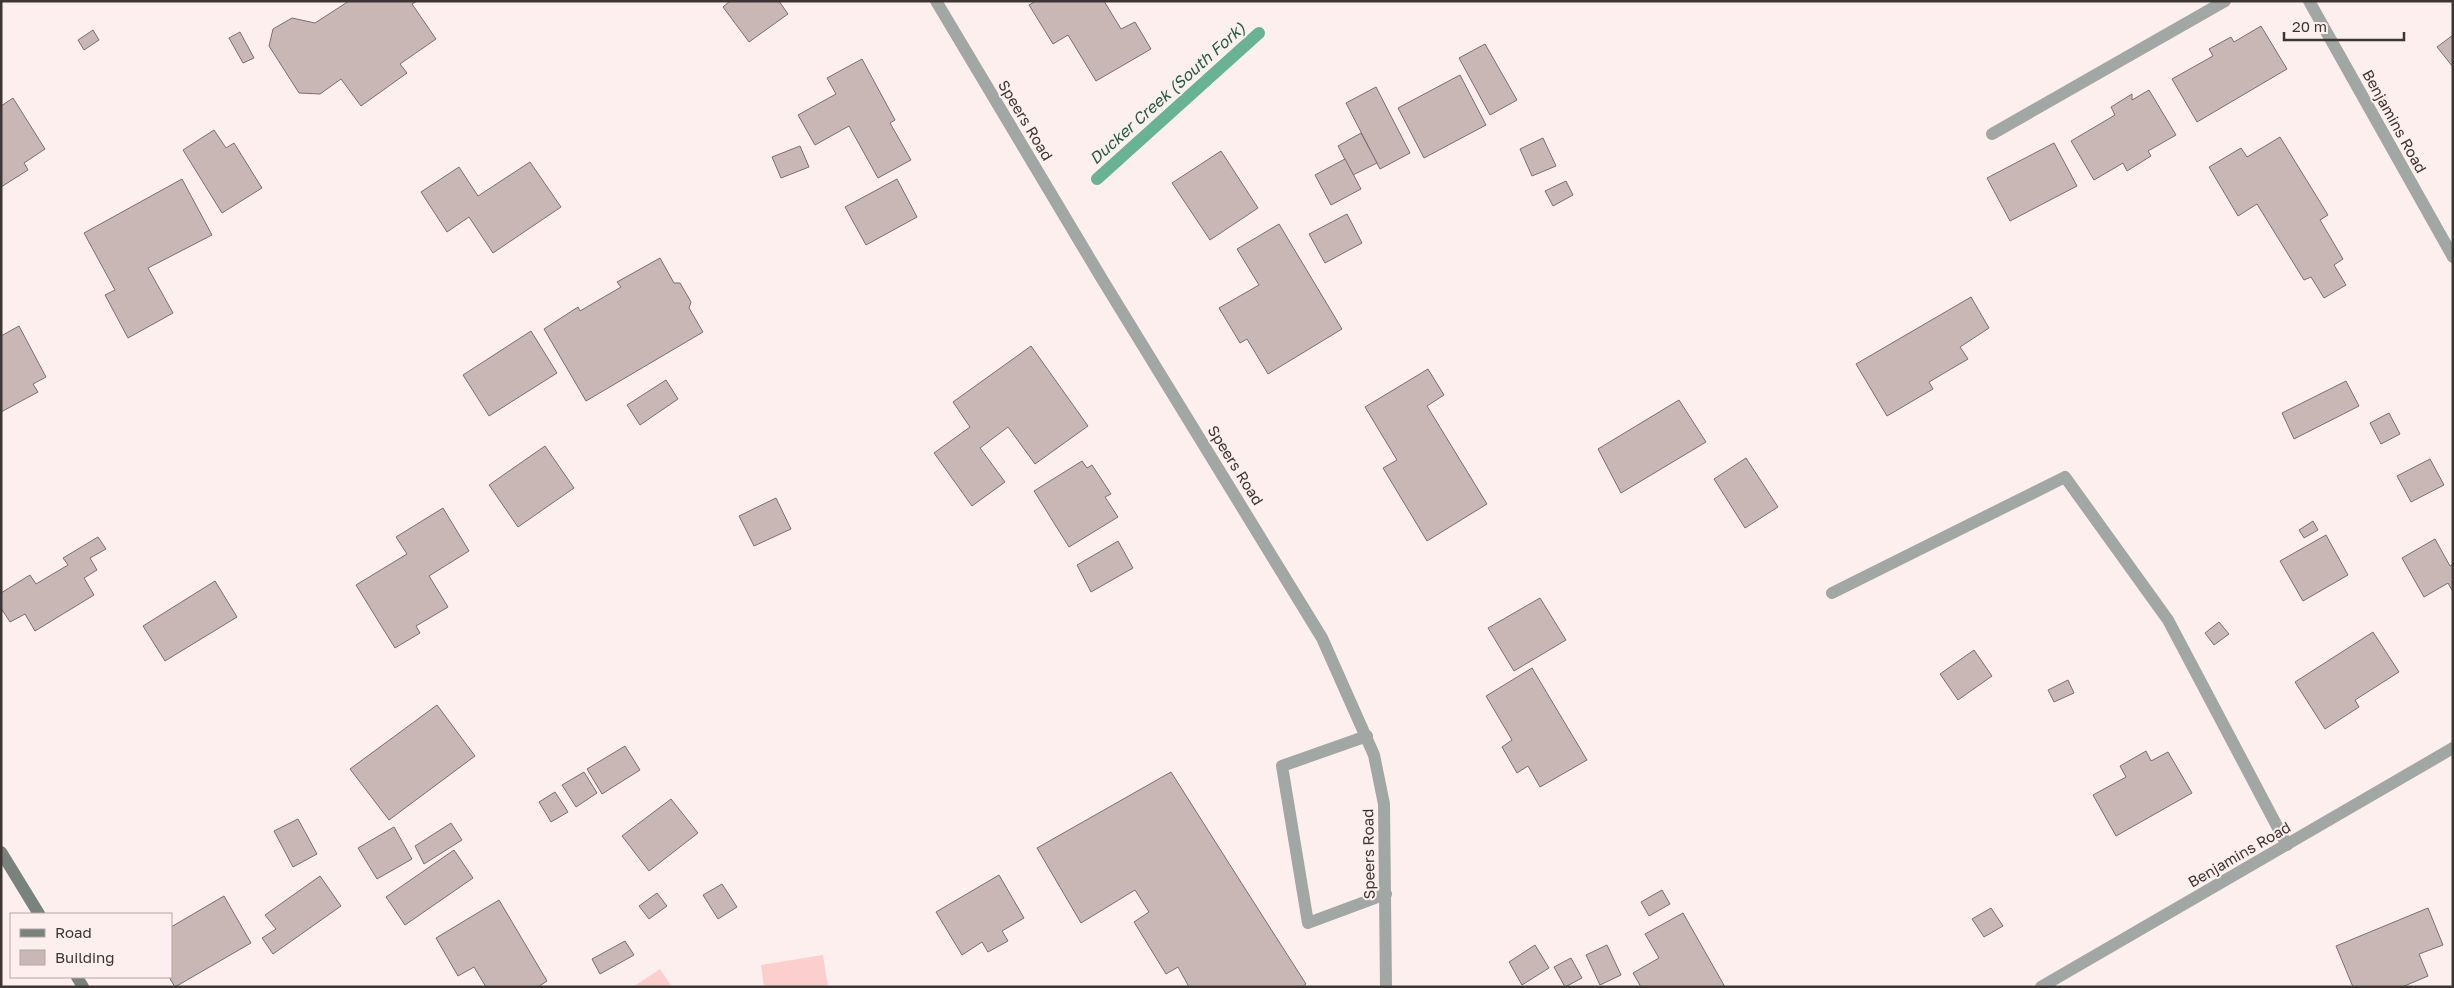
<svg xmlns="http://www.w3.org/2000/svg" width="2454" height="988" font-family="'Golos Text',sans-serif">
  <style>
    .green { fill: #fccece }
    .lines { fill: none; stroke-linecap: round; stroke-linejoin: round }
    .stream { stroke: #68b393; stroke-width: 12 }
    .building { fill: #c9b7b6; stroke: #7d6d6c }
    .lane { stroke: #a0a7a4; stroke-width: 12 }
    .street { stroke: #a0a7a4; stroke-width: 12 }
    .secondary { stroke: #79837e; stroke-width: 12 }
    .labels { text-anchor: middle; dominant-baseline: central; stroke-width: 4; stroke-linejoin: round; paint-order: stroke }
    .street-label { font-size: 15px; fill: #3c3534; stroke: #feefef }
    .water-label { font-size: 16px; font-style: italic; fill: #235c46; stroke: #feefef }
  </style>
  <rect width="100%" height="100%" fill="#feefef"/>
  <g class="green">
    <path d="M 823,955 L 828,987 L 764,987 L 761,965 Z"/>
    <path d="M 660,969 L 672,987 L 633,987 Z"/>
  </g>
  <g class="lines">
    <path class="stream" d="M 1097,179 L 1259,33"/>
  </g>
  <g class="building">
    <path d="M 349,1 L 417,1 L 412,4 L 436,39 L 400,64 L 407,73 L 361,106 L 341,79 L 320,94 L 299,93 L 269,46 L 273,29 L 292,18 L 315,23 Z"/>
    <path d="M 730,1 L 779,1 L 788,14 L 749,42 L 723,7 Z"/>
    <path d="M 1036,1 L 1104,1 L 1121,29 L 1135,22 L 1151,49 L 1096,81 L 1068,35 L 1053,44 L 1029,5 Z"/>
    <path d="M 2261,26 L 2287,69 L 2197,122 L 2172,79 L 2213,56 L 2209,49 L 2231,37 L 2234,42 Z"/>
    <path d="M 93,30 L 99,40 L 84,50 L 78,40 Z"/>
    <path d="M 240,32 L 254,58 L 243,63 L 229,38 Z"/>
    <path d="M 2453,35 L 2453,67 L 2437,47 Z"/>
    <path d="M 1485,44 L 1517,100 L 1490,115 L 1459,58 Z"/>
    <path d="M 862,59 L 895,120 L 890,123 L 911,160 L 878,178 L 849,126 L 815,145 L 798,115 L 836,94 L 827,78 Z"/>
    <path d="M 1460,75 L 1486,125 L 1424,158 L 1398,108 Z"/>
    <path d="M 1376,87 L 1410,153 L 1380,169 L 1346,103 Z"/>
    <path d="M 2149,90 L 2176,135 L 2148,151 L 2151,156 L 2127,171 L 2123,163 L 2094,180 L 2071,141 L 2115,115 L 2111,107 L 2132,94 L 2132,100 Z"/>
    <path d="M 13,98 L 45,149 L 24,163 L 28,170 L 1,187 L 1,106 Z"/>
    <path d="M 214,130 L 226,148 L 234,143 L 262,188 L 222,213 L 183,150 Z"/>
    <path d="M 1361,133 L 1377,163 L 1353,175 L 1338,146 Z"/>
    <path d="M 2280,137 L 2328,215 L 2320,220 L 2343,259 L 2334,265 L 2346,285 L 2324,298 L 2311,277 L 2304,280 L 2257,204 L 2238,216 L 2209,167 L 2241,148 L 2247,157 Z"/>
    <path d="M 1543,138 L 1556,166 L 1532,176 L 1520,149 Z"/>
    <path d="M 2054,143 L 2077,186 L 2010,221 L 1987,178 Z"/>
    <path d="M 800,146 L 809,167 L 781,178 L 772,157 Z"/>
    <path d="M 1221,151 L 1258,208 L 1210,240 L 1172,183 Z"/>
    <path d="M 1345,159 L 1361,189 L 1331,205 L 1315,175 Z"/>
    <path d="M 530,162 L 561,207 L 493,253 L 469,217 L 447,232 L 421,192 L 459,167 L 478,196 Z"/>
    <path d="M 182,179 L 212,235 L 148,268 L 173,313 L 128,338 L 105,295 L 115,290 L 84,233 Z"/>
    <path d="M 897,179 L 917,217 L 866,245 L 845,207 Z"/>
    <path d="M 1566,181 L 1573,195 L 1553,206 L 1545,191 Z"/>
    <path d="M 1347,214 L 1362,243 L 1325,263 L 1309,234 Z"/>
    <path d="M 1279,224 L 1342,329 L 1268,374 L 1247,339 L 1240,343 L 1219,308 L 1259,285 L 1237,249 Z"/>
    <path d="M 660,258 L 674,283 L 680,283 L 691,302 L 689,308 L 703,332 L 586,401 L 544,329 L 578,307 L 580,311 L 621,287 L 617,282 Z"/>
    <path d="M 1971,297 L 1989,328 L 1960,347 L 1968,359 L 1929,382 L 1933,389 L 1887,416 L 1856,364 Z"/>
    <path d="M 19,326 L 46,377 L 33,384 L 38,392 L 1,412 L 1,336 Z"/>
    <path d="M 531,331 L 557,373 L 489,416 L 463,375 Z"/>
    <path d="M 1031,346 L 1088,426 L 1035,464 L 1008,427 L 980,448 L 1005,482 L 972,506 L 934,453 L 970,427 L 953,402 Z"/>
    <path d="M 1428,369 L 1444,395 L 1427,406 L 1487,504 L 1427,541 L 1383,468 L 1397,460 L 1365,407 Z"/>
    <path d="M 666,380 L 678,399 L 640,425 L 627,405 Z"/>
    <path d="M 2346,381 L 2359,406 L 2294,439 L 2282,413 Z"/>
    <path d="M 1679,400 L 1706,442 L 1621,493 L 1598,449 Z"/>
    <path d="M 2389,413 L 2400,434 L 2381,444 L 2370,423 Z"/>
    <path d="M 545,446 L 574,488 L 518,527 L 489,485 Z"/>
    <path d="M 1746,458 L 1778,507 L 1745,528 L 1714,479 Z"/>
    <path d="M 2430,459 L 2444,485 L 2411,502 L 2397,476 Z"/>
    <path d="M 1082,461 L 1087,468 L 1092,465 L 1111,494 L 1105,497 L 1118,517 L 1069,547 L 1034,491 Z"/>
    <path d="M 776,498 L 791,529 L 754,546 L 739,516 Z"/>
    <path d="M 443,508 L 469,551 L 429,576 L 448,607 L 416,626 L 420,633 L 395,648 L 356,585 L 407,554 L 396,537 Z"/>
    <path d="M 2313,521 L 2318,530 L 2304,538 L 2299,530 Z"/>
    <path d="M 2326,535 L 2348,575 L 2303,601 L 2280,561 Z"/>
    <path d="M 98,537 L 106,549 L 90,558 L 97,570 L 84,578 L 94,595 L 35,631 L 25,614 L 10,622 L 1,608 L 1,593 L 30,575 L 36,584 L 68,565 L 63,558 Z"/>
    <path d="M 2435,539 L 2450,566 L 2453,564 L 2453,592 L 2448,583 L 2424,597 L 2402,558 Z"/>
    <path d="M 1118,541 L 1133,568 L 1091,592 L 1077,565 Z"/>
    <path d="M 215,581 L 237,617 L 165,661 L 143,626 Z"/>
    <path d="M 1540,598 L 1566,640 L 1514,671 L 1488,628 Z"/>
    <path d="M 2219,622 L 2229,634 L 2214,645 L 2205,633 Z"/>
    <path d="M 2373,632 L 2399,672 L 2355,700 L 2359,707 L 2325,729 L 2295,682 Z"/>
    <path d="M 1974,650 L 1992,676 L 1958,700 L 1940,674 Z"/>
    <path d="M 1532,668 L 1587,760 L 1540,787 L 1528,766 L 1517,773 L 1502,747 L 1512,740 L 1486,696 Z"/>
    <path d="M 2068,680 L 2074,693 L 2054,702 L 2048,690 Z"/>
    <path d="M 437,705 L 475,756 L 389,820 L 350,769 Z"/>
    <path d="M 625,746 L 640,770 L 602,794 L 587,769 Z"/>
    <path d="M 2146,751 L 2151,761 L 2168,752 L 2192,793 L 2116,836 L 2093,795 L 2126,777 L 2120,766 Z"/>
    <path d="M 584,772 L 597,793 L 576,807 L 562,785 Z"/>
    <path d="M 1171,772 L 1244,887 L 1306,984 L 1302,987 L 1189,987 L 1178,967 L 1166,974 L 1134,922 L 1149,912 L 1135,890 L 1081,923 L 1037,848 Z"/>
    <path d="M 555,792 L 568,812 L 551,822 L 539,802 Z"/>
    <path d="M 671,799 L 698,833 L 649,871 L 622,836 Z"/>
    <path d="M 298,819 L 317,854 L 293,867 L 274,831 Z"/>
    <path d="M 451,823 L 462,840 L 424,864 L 415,846 Z"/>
    <path d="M 394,827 L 412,859 L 377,879 L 358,848 Z"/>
    <path d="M 454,850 L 473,878 L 405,925 L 386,897 Z"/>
    <path d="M 999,875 L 1024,918 L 1002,931 L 1008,941 L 988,952 L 982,942 L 962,955 L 936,912 Z"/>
    <path d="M 320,876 L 341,906 L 273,954 L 262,938 L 276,929 L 265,915 Z"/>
    <path d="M 722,884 L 737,907 L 718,919 L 703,895 Z"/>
    <path d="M 1662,890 L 1670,904 L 1649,916 L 1641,902 Z"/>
    <path d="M 657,893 L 667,906 L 649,919 L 639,906 Z"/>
    <path d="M 224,896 L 251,943 L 175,987 L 169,977 L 171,977 L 171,927 Z"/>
    <path d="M 499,900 L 547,981 L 538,987 L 486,987 L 474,967 L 458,976 L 436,938 Z"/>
    <path d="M 1991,908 L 2003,926 L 1984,937 L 1972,919 Z"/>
    <path d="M 2428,908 L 2443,945 L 2419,954 L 2428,976 L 2402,987 L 2353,987 L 2336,946 Z"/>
    <path d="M 1683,913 L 1725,987 L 1641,987 L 1633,973 L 1659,958 L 1645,934 Z"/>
    <path d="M 625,941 L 634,955 L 600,974 L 592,959 Z"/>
    <path d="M 1535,945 L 1549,968 L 1522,985 L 1509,962 Z"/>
    <path d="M 1607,945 L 1621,975 L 1600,985 L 1586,955 Z"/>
    <path d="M 1571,958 L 1582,978 L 1565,987 L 1554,967 Z"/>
  </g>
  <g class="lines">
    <g class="lane">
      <path d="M 1992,134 L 2225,1"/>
      <path d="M 1832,593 L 2065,477 L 2168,620 L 2287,845"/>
      <path d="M 1367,736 L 1282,766 L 1308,923 L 1386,894"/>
    </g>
    <g class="street">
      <path d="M 936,1 L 1102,279 L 1322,638 L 1374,755 L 1384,804 L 1386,987"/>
      <path d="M 2309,1 L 2453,257"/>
      <path d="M 2041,987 L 2453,748"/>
    </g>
    <g class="secondary">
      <path d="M 1,852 L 39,914"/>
      <path d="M 77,977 L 83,987"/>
    </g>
  </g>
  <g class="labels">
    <g class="street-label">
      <text transform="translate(1026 120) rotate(59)">Speers Road</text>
      <text transform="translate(2395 121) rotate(61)">Benjamins Road</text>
      <text transform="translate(1236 465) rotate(58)">Speers Road</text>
      <text transform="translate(1368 854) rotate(-91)">Speers Road</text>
      <text transform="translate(2239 854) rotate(-30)">Benjamins Road</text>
    </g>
    <g class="water-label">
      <text transform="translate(1167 93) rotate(-42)">Ducker Creek (South Fork)</text>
    </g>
  </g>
  <rect width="2454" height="988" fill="none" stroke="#3c3534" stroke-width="5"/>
  <rect x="10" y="913" width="162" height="65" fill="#feefef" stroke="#b0a5a4"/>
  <rect x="20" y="929" width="25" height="8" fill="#79837e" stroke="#b0a5a4"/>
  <text x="55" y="938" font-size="15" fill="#3c3534">Road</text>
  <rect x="20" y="950" width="25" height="15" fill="#c9b7b6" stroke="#b0a5a4"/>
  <text x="55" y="963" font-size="15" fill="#3c3534">Building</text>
  <path d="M2284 32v8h120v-8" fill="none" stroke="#3c3534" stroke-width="2.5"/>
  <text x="2292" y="32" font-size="15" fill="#3c3534" stroke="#feefef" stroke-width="4" paint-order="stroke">20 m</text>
</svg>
